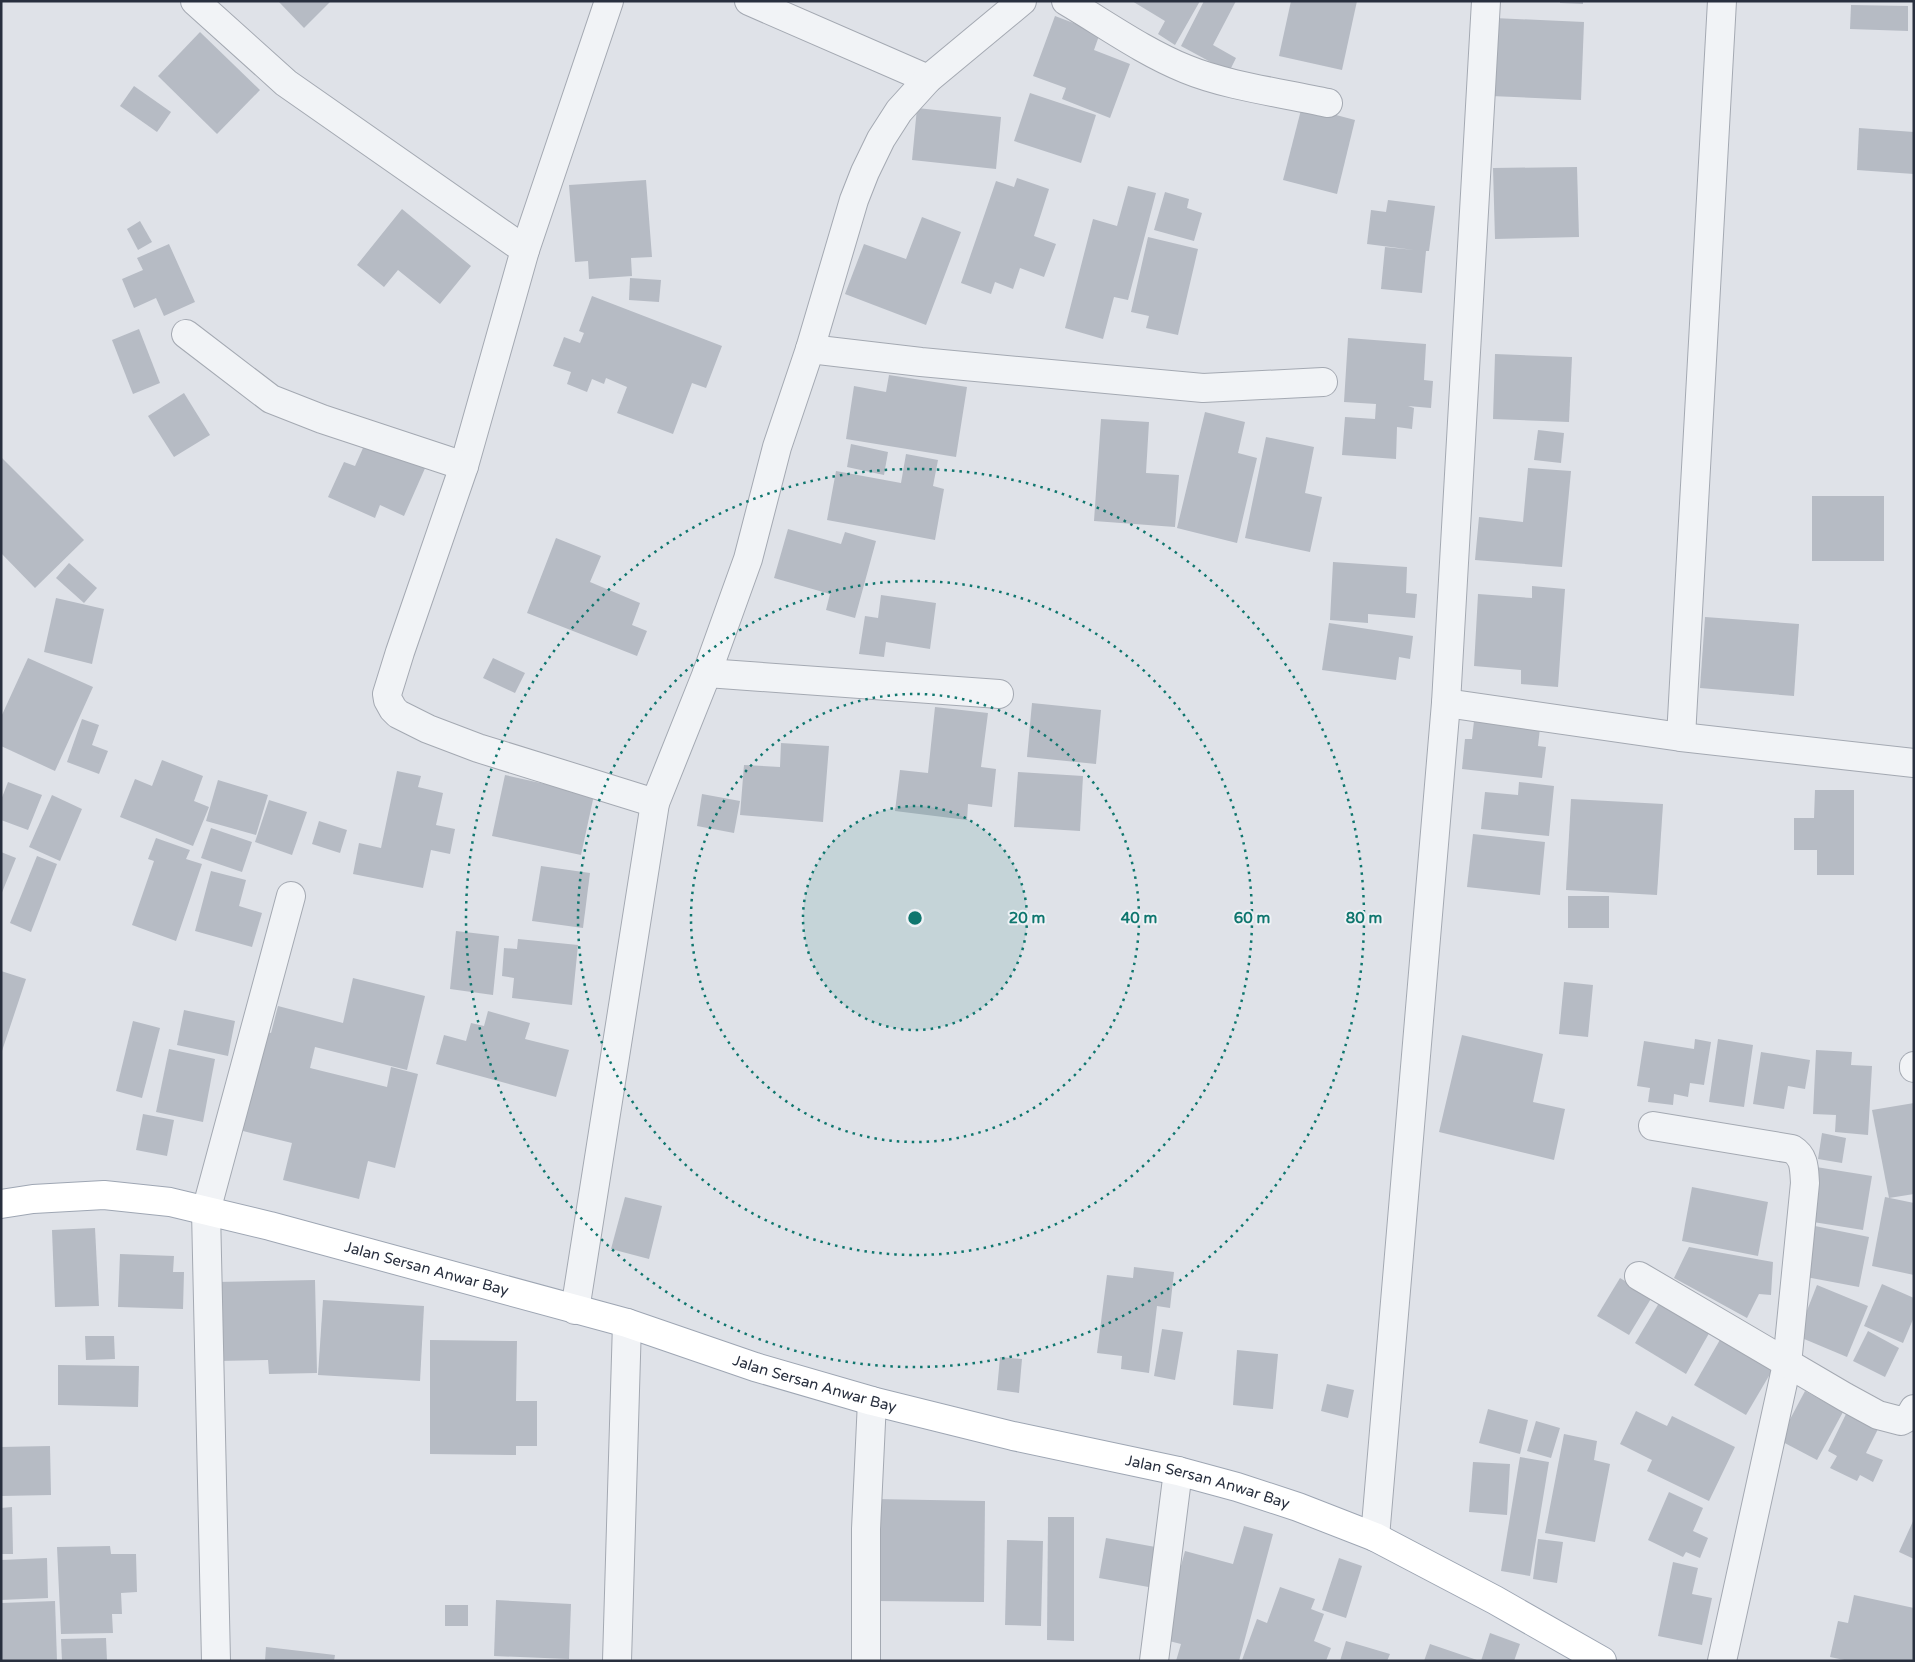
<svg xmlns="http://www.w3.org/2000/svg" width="1915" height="1662" font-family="'Varela Round',sans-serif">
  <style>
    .building { fill: #b6bbc4 }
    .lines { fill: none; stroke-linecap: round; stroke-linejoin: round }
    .minor-casing { stroke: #a4a9b2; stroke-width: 30 }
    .major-casing { stroke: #9ea6b3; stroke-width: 30 }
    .minor { stroke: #f1f3f6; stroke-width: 28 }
    .major { stroke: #fff; stroke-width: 28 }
    .ring { fill: none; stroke: #0f766e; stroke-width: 2.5; stroke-dasharray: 2.5 5 }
    .labels { text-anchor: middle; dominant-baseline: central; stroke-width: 4; stroke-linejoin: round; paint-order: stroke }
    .street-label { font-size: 15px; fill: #282f3e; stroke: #eef1f5 }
    .centre { fill: #0f766e; stroke: #eef1f5; stroke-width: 2.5 }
    .ring-label { font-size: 15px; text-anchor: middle; font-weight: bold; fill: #0f766e; stroke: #eef1f5; stroke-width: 4; stroke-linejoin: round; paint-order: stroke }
  </style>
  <rect width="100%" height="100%" fill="#dfe2e8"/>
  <g class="building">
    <path d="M 278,1 L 331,1 L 304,28 Z"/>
    <path d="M 1132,1 L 1200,1 L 1175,45 L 1158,34 L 1165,21 Z"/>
    <path d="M 1204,1 L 1236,1 L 1213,45 L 1236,58 L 1229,72 L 1181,46 Z"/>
    <path d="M 1291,1 L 1357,1 L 1342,70 L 1279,56 Z"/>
    <path d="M 1560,1 L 1583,1 L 1583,4 L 1560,3 Z"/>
    <path d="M 1851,5 L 1908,6 L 1908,31 L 1850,29 Z"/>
    <path d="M 1055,16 L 1100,33 L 1094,50 L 1130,64 L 1110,118 L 1062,99 L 1066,88 L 1033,76 Z"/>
    <path d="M 1494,18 L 1584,22 L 1581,100 L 1491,96 Z"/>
    <path d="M 200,32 L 260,90 L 217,134 L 158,76 Z"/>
    <path d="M 134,86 L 171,112 L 157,132 L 120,106 Z"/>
    <path d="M 1030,93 L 1096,115 L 1081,163 L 1014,141 Z"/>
    <path d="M 1302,106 L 1355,120 L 1337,194 L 1283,180 Z"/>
    <path d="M 917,108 L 1001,117 L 996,169 L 912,160 Z"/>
    <path d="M 1859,128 L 1914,132 L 1914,174 L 1857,170 Z"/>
    <path d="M 1577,167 L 1579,237 L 1495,239 L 1493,168 Z"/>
    <path d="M 1017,178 L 1049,189 L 1034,236 L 1056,244 L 1044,277 L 1020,268 L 1013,289 L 995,282 L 991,294 L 961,283 L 996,181 L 1014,187 Z"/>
    <path d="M 646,180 L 652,257 L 631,258 L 632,276 L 589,279 L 588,261 L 575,262 L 569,185 Z"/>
    <path d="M 1128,186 L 1156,193 L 1128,300 L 1114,297 L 1103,339 L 1065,328 L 1093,219 L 1117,226 Z"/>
    <path d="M 1165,192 L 1189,199 L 1187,208 L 1202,213 L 1194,241 L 1154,230 Z"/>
    <path d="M 1388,200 L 1435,206 L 1429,251 L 1426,251 L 1422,293 L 1381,289 L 1385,247 L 1414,250 L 1367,244 L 1371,210 L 1386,212 Z"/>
    <path d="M 402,209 L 471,266 L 440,304 L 398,270 L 384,287 L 357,265 Z"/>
    <path d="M 922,217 L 961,232 L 926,325 L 845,294 L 864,244 L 906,259 Z"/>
    <path d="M 140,221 L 152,242 L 138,250 L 127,229 Z"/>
    <path d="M 1148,237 L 1198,249 L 1178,335 L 1146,328 L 1149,316 L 1131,312 Z"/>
    <path d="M 169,244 L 195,302 L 164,316 L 156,298 L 134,308 L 122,279 L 143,270 L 137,258 Z"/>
    <path d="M 630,278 L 661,280 L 659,302 L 629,300 Z"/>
    <path d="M 592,296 L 722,346 L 706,388 L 692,383 L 673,434 L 617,413 L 627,387 L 606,378 L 604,384 L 592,379 L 587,392 L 567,384 L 571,372 L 553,366 L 564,337 L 580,343 L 584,333 L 579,331 Z"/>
    <path d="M 139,329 L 160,383 L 133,394 L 112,340 Z"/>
    <path d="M 1348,338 L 1426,344 L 1424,380 L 1433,381 L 1431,408 L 1408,406 L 1414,408 L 1412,429 L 1397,427 L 1396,459 L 1342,455 L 1345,417 L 1375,419 L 1376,404 L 1344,402 Z"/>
    <path d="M 1495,354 L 1572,357 L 1569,422 L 1493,419 Z"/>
    <path d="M 889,375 L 967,387 L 956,457 L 846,439 L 854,386 L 886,392 Z"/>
    <path d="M 184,393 L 210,435 L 174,457 L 148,416 Z"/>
    <path d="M 1205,412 L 1245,422 L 1238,453 L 1257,458 L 1237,543 L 1177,528 Z"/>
    <path d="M 1101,419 L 1149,422 L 1146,473 L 1179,475 L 1175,527 L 1094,521 Z"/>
    <path d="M 1538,430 L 1564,433 L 1561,463 L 1534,460 Z"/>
    <path d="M 1266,437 L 1314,447 L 1305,493 L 1322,497 L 1310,552 L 1245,538 Z"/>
    <path d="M 367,439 L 426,466 L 404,516 L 380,505 L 375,518 L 328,497 L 344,462 L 355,466 Z"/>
    <path d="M 851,444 L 888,452 L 884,475 L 847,467 Z"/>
    <path d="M 906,454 L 938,460 L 933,486 L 944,489 L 935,540 L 827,520 L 836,471 L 901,483 Z"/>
    <path d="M 1,457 L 84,540 L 35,588 L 1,553 Z"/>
    <path d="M 1528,468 L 1571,471 L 1562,567 L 1475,560 L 1479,517 L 1523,522 Z"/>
    <rect x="1812" y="496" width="72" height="65"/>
    <path d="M 788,529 L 841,544 L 845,532 L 876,541 L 855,618 L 826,610 L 830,594 L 774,578 Z"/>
    <path d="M 556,538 L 601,556 L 590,582 L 640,603 L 632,625 L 647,631 L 637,656 L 527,613 Z"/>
    <path d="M 1333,562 L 1407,567 L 1406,593 L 1417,594 L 1415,618 L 1368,614 L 1368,623 L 1330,620 Z"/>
    <path d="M 69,563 L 97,588 L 84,603 L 56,578 Z"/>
    <path d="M 1532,586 L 1565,589 L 1558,687 L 1521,684 L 1521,670 L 1474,666 L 1478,594 L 1532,598 Z"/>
    <path d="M 881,595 L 936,603 L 930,649 L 886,642 L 884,657 L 859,654 L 865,616 L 878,618 Z"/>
    <path d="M 56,598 L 104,609 L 92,664 L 44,652 Z"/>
    <path d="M 1705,617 L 1799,624 L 1794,696 L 1700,688 Z"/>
    <path d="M 1329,623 L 1413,636 L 1410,659 L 1399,657 L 1396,680 L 1322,670 Z"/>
    <path d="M 28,658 L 93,687 L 55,771 L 1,746 L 1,717 Z"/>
    <path d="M 493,658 L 525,673 L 515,693 L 483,678 Z"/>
    <path d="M 1032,703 L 1101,710 L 1096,764 L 1027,757 Z"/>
    <path d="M 935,707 L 988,713 L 981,767 L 996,769 L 992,807 L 968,804 L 967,820 L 895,811 L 900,770 L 928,773 Z"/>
    <path d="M 82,719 L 99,725 L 92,745 L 108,751 L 99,774 L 67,762 Z"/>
    <path d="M 1474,721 L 1540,728 L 1538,746 L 1546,747 L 1542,778 L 1462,769 L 1465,739 L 1472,739 Z"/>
    <path d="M 781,743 L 829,746 L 823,822 L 740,815 L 744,765 L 780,767 Z"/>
    <path d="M 162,760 L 203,776 L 194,801 L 209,807 L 193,846 L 120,817 L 135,779 L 152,786 Z"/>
    <path d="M 397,771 L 421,776 L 418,787 L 443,793 L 436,825 L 455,829 L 450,854 L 431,850 L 423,888 L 353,874 L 359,843 L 381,848 Z"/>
    <path d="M 1018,772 L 1083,776 L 1080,831 L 1014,827 Z"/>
    <path d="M 505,775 L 594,795 L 581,855 L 492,836 Z"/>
    <path d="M 218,780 L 268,795 L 256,835 L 206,821 Z"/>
    <path d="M 8,782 L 42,795 L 28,830 L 1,820 L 1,800 Z"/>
    <path d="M 1519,782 L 1554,786 L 1549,836 L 1481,829 L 1485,792 L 1518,795 Z"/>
    <path d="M 1815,790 L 1854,790 L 1854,875 L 1817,875 L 1817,850 L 1794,850 L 1794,818 L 1814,818 Z"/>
    <path d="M 702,794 L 740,801 L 734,833 L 697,826 Z"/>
    <path d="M 52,795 L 82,809 L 60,861 L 29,847 Z"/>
    <path d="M 1571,799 L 1663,804 L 1657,895 L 1566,890 Z"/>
    <path d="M 269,800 L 307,812 L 292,855 L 255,842 Z"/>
    <path d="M 319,821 L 347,830 L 340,853 L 312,844 Z"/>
    <path d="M 211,828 L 252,842 L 242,872 L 201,858 Z"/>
    <path d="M 1473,834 L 1545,842 L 1540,895 L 1467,887 Z"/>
    <path d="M 156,838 L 190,850 L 186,859 L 202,864 L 176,941 L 132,925 L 154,861 L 148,859 Z"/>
    <path d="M 1,852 L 16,858 L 1,895 Z"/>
    <path d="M 37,856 L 57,864 L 31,932 L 10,923 Z"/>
    <path d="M 541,866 L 590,873 L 583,928 L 532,921 Z"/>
    <path d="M 211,871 L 246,880 L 239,906 L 262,913 L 252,947 L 195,931 Z"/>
    <rect x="1568" y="896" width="41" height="32"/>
    <path d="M 456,931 L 499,936 L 493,995 L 450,989 Z"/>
    <path d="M 518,939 L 578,945 L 572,1005 L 512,998 L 514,978 L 502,976 L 504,948 L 517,949 Z"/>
    <path d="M 1,971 L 26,979 L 2,1051 L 1,1051 Z"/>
    <path d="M 353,978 L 425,996 L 407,1070 L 315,1047 L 310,1068 L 387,1087 L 391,1067 L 418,1074 L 395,1168 L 368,1161 L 359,1199 L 283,1180 L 292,1143 L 239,1130 L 263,1031 L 271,1033 L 278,1006 L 343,1023 Z"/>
    <path d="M 1564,982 L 1593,985 L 1588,1037 L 1559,1034 Z"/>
    <path d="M 184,1010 L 235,1021 L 228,1056 L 177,1045 Z"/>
    <path d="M 488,1011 L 530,1023 L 525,1039 L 569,1050 L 556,1097 L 436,1064 L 444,1035 L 466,1041 L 471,1023 L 484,1026 Z"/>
    <path d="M 133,1021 L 160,1028 L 142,1098 L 116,1091 Z"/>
    <path d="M 1462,1035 L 1543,1054 L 1533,1102 L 1565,1109 L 1554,1160 L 1439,1132 Z"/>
    <path d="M 1695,1039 L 1711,1042 L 1704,1085 L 1690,1083 L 1688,1097 L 1674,1094 L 1673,1105 L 1648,1102 L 1650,1088 L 1637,1086 L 1644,1041 L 1694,1049 Z"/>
    <path d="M 1718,1039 L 1753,1045 L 1744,1107 L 1709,1102 Z"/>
    <path d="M 169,1049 L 215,1059 L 203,1122 L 156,1112 Z"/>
    <path d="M 1816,1050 L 1852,1052 L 1851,1065 L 1872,1066 L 1868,1135 L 1835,1132 L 1836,1115 L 1813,1114 Z"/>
    <path d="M 1761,1052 L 1810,1060 L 1805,1089 L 1788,1086 L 1784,1109 L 1753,1104 Z"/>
    <path d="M 1914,1103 L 1914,1194 L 1889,1198 L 1872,1110 Z"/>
    <path d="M 143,1114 L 174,1120 L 167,1156 L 136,1150 Z"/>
    <path d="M 1822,1133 L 1846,1138 L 1842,1163 L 1818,1159 Z"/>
    <path d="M 1816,1167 L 1872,1176 L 1863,1230 L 1807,1221 Z"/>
    <path d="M 1692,1187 L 1768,1202 L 1758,1256 L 1682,1241 Z"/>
    <path d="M 625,1197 L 662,1206 L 649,1259 L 611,1249 Z"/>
    <path d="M 1885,1197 L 1914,1203 L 1914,1275 L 1872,1266 Z"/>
    <path d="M 1815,1226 L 1869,1237 L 1859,1287 L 1806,1277 Z"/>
    <path d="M 95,1228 L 99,1306 L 55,1307 L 52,1230 Z"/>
    <path d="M 1689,1247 L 1773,1262 L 1771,1295 L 1759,1294 L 1747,1318 L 1674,1278 Z"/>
    <path d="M 120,1254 L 174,1256 L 173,1272 L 184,1272 L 183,1309 L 118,1307 Z"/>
    <path d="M 1134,1267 L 1174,1272 L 1170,1308 L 1157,1306 L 1149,1373 L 1121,1369 L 1122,1356 L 1097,1353 L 1107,1275 L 1133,1278 Z"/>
    <path d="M 1620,1278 L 1652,1297 L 1629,1335 L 1597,1316 Z"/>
    <path d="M 315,1280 L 317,1373 L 269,1374 L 268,1360 L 217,1361 L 216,1282 Z"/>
    <path d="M 1882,1284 L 1914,1298 L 1914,1317 L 1903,1343 L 1864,1326 Z"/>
    <path d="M 1817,1285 L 1868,1306 L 1847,1357 L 1797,1336 Z"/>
    <path d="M 1662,1298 L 1712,1328 L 1686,1374 L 1635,1343 Z"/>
    <path d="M 323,1300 L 424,1306 L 420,1381 L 318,1375 Z"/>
    <path d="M 1162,1329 L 1183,1332 L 1175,1380 L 1154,1376 Z"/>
    <path d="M 1868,1331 L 1899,1348 L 1885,1377 L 1853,1361 Z"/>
    <path d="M 85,1336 L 114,1336 L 115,1359 L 86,1360 Z"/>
    <path d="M 1721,1338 L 1773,1369 L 1746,1415 L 1694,1385 Z"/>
    <path d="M 430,1340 L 517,1341 L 516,1401 L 537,1401 L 537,1446 L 516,1446 L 516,1455 L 430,1454 Z"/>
    <path d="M 1237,1350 L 1278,1354 L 1273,1409 L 1233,1405 Z"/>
    <path d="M 1000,1357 L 1022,1359 L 1019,1393 L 997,1390 Z"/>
    <path d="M 58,1365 L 139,1366 L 138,1407 L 58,1405 Z"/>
    <path d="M 1327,1384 L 1354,1390 L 1348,1418 L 1321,1411 Z"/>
    <path d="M 1805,1391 L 1843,1412 L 1817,1460 L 1779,1440 Z"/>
    <path d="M 1488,1409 L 1528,1420 L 1520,1454 L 1479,1443 Z"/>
    <path d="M 1636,1411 L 1667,1426 L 1672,1416 L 1735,1447 L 1709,1501 L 1647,1471 L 1652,1460 L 1620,1444 Z"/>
    <path d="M 1846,1414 L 1878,1429 L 1866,1453 L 1883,1460 L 1873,1482 L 1860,1475 L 1857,1481 L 1830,1468 L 1837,1456 L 1828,1451 Z"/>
    <path d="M 1536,1421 L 1560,1428 L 1551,1458 L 1527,1451 Z"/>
    <path d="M 1564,1434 L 1597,1441 L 1594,1460 L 1610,1464 L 1595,1542 L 1545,1533 Z"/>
    <path d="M 50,1446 L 51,1495 L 1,1496 L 1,1447 Z"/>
    <path d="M 1520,1457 L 1549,1462 L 1530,1576 L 1501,1571 Z"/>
    <path d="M 1473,1462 L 1510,1464 L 1507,1515 L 1469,1512 Z"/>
    <path d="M 1669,1492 L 1703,1508 L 1693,1531 L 1708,1538 L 1700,1558 L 1686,1552 L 1683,1557 L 1648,1540 Z"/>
    <path d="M 875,1499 L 985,1501 L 984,1602 L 874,1601 Z"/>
    <path d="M 12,1507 L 13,1554 L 1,1554 L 1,1508 Z"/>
    <path d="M 1048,1517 L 1074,1517 L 1074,1641 L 1047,1640 Z"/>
    <path d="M 1914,1519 L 1914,1559 L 1899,1552 Z"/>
    <path d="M 1244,1526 L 1273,1534 L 1239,1661 L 1176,1661 L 1181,1644 L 1161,1639 L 1185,1551 L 1233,1564 Z"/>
    <path d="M 1106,1538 L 1161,1548 L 1154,1588 L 1099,1578 Z"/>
    <path d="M 1538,1539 L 1563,1542 L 1557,1583 L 1533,1579 Z"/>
    <path d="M 1007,1540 L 1043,1541 L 1041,1626 L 1005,1625 Z"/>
    <path d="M 110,1546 L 111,1554 L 136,1554 L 137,1592 L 121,1593 L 122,1614 L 112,1614 L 113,1633 L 61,1634 L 57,1547 Z"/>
    <path d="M 47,1558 L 48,1598 L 1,1600 L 1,1560 Z"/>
    <path d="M 1339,1558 L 1362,1566 L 1346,1618 L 1322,1610 Z"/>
    <path d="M 1673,1562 L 1698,1568 L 1692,1594 L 1712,1598 L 1702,1645 L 1658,1636 Z"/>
    <path d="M 1280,1587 L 1315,1599 L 1311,1609 L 1324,1614 L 1314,1641 L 1331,1648 L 1326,1661 L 1242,1660 L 1257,1619 L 1267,1623 Z"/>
    <path d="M 1854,1595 L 1914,1608 L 1913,1661 L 1849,1661 L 1830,1657 L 1838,1621 L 1848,1623 Z"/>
    <path d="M 496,1600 L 571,1604 L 569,1659 L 494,1656 Z"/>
    <path d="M 55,1601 L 57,1661 L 1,1661 L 1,1603 Z"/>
    <rect x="445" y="1605" width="23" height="21"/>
    <path d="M 1490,1633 L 1520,1644 L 1514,1661 L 1481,1661 Z"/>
    <path d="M 106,1638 L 107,1661 L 62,1661 L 61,1639 Z"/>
    <path d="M 1346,1641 L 1390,1654 L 1387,1661 L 1340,1661 Z"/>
    <path d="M 1430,1644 L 1477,1660 L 1477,1661 L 1424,1661 Z"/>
    <path d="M 266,1647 L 335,1655 L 334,1661 L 265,1661 Z"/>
  </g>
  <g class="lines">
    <g class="minor-casing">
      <g id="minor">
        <path d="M 195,1 L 286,83 L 525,250"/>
        <path d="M 609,1 L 525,250 L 464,466 L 400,652 L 387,694 L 388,700 L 393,709 L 398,714 L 428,729 L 478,748 L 655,803"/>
        <path d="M 749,1 L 928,79"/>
        <path d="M 1066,1 C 1105,24 1144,52 1186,69 C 1227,86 1283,93 1328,103"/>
        <path d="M 186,334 L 271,399 L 322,419 L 464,466"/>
        <path d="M 810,349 L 921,362 L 1203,388 L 1323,382"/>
        <path d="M 707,673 L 999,694"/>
        <path d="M 1446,703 L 1681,737 L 1914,763"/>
        <path d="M 1681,737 L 1722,1"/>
        <path d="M 1914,1068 L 1914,1066"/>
        <path d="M 1653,1126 L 1792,1149 C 1805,1157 1804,1169 1805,1183 L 1787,1364 L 1722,1661"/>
        <path d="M 1639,1276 L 1845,1397 L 1878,1415 L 1901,1421 L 1910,1416 L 1914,1409"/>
        <path d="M 575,1310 L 655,803 L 707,673 L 748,559 L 777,447 L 810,349 L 854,200 L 865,172 L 881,139 L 899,111 L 928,79 L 1022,1"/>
        <path d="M 1375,1537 L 1446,703 L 1486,1"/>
        <path d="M 216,1661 L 206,1211 L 291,896"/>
        <path d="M 617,1661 L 627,1323"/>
        <path d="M 866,1661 L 866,1529 L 872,1401"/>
        <path d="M 1154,1661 L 1178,1471"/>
      </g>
    </g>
    <g class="major-casing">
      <g id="major">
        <path id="s1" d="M 1,1204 L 33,1199 L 104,1195 L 170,1202 L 270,1226 L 627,1323 L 755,1367 L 872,1401 L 1013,1436 L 1178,1471 L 1237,1487 L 1298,1507 L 1375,1537 L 1495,1600 L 1602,1661"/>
      </g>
    </g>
    <use href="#minor" class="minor"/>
    <use href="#major" class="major"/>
  </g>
  <circle cx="915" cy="918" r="112" fill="#0f766e" fill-opacity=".12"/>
  <g class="ring">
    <circle cx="915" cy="918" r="112"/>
    <circle cx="915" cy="918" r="224"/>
    <circle cx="915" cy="918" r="337"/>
    <circle cx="915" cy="918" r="449"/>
  </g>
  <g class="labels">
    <g class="street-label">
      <text stroke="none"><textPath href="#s1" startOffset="435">Jalan Sersan Anwar Bay</textPath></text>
      <text stroke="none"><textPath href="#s1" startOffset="840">Jalan Sersan Anwar Bay</textPath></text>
      <text stroke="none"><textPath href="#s1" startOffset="1245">Jalan Sersan Anwar Bay</textPath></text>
    </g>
  </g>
  <circle cx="915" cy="918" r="8" class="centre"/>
  <g class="ring-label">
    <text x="1027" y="923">20 m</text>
    <text x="1139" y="923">40 m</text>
    <text x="1252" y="923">60 m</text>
    <text x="1364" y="923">80 m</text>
  </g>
  <rect width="1915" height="1662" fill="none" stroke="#282f3e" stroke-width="5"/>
</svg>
